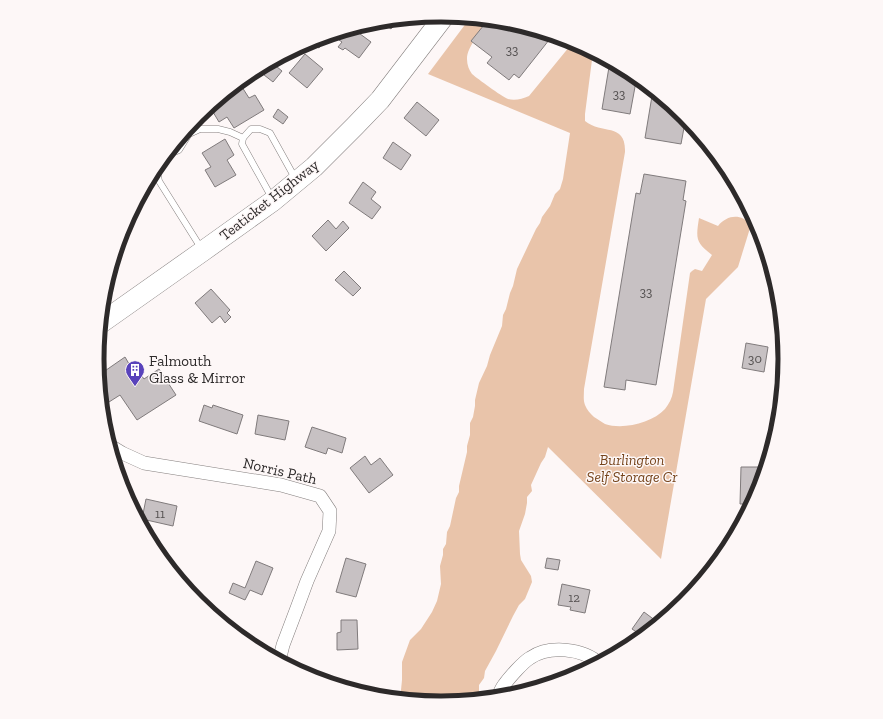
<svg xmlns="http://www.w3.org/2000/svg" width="883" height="719" font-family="'Zilla Slab',serif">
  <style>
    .green { fill: #e9c4aa }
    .building { fill: #c7c1c3; stroke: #807b7c }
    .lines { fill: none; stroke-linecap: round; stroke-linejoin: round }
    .service-casing { stroke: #847f7e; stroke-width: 7 }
    .minor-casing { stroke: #847f7e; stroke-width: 14 }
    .primary-casing { stroke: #847f7e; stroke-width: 21 }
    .service { stroke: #fff; stroke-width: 6 }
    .minor { stroke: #fff; stroke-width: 13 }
    .primary { stroke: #fff; stroke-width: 20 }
    .labels { text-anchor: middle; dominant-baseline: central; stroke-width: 3; stroke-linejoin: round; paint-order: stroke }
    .number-label { font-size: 13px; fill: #545050 }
    .street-label { font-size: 15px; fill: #2d2a2a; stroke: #fdf7f7 }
    .poi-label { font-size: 15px; fill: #2d2a2a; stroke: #fdf7f7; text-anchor: start }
    .park-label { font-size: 15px; font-style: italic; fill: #76441b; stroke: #fdf7f7 }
    .rim { fill: none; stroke: #2d2a2a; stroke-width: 5 }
  </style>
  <rect width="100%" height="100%" fill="#fdf7f7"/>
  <path class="green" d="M 470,18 L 490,20 C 482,31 467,46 467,59 C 467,65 469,70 472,74 C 478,79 501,96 508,99 C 515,101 522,99 529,96 L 574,41 L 593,52 L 585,114 L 585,121 C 602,135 626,122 625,152 L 584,389 C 584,394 583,400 585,405 C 587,410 590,413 594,417 C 598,419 601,422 605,424 C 623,430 652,423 665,409 C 669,404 672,398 673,392 L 690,273 L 692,271 L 695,269 L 702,271 L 712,255 C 695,242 696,238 699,218 L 718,226 C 727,215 741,213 751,225 L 738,267 L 706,299 L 661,559 L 548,447 L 545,457 L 541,463 L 531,485 L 532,491 L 527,497 L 527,503 L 525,514 L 519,531 L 520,554 L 521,560 L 531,576 L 532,582 L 525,599 L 519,605 L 513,616 L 496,651 L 485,671 L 484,678 L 479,685 L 479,700 L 441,704 L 400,700 L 402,680 L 402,662 L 410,640 L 421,629 L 432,612 L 437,601 L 441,584 L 440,566 L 443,555 L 443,549 L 446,544 L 447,532 L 450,526 L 456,498 L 459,492 L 459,486 L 467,452 L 467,446 L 470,435 L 470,423 L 473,417 L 475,406 L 475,400 L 479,383 L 487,366 L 490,355 L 502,326 L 503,315 L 506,309 L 510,293 L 513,286 L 517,269 L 536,229 L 540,223 L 542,217 L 550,206 L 555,194 L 560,189 L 563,179 L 570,133 L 428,74 Z"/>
  <g class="building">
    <path d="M 398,19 L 391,29 L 380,21 Z"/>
    <path d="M 488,20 L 509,22 L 553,35 L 519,78 L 514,74 L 509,80 L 487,63 L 492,57 L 471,41 Z"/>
    <path d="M 352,28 L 371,42 L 359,58 L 345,48 L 343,50 L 338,47 L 342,42 L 339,40 L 346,30 Z"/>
    <path d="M 319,38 L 323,41 L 319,48 L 309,42 Z"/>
    <path d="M 305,54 L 323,69 L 307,88 L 289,73 Z"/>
    <path d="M 610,61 L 633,73 L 637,76 L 630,114 L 602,109 Z"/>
    <path d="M 271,62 L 282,71 L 273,82 L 259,71 L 263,66 Z"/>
    <path d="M 242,87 L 249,98 L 255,95 L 264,110 L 234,128 L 227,117 L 219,122 L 210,107 L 219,102 L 217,100 L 232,88 L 235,92 Z"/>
    <path d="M 653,90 L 686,117 L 681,144 L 645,138 Z"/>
    <path d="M 417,102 L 439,120 L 426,136 L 404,118 Z"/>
    <path d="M 278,109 L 288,117 L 283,124 L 273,117 Z"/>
    <path d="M 225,139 L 234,155 L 227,160 L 236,175 L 215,187 L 205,170 L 211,167 L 202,153 Z"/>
    <path d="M 393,142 L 411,155 L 401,170 L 383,158 Z"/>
    <path d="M 644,174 L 686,181 L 683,200 L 686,201 L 656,385 L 626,380 L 625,390 L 604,387 L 636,193 L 640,194 Z"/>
    <path d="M 363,182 L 376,192 L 371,199 L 381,207 L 372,219 L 349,203 Z"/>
    <path d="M 328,220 L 336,229 L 343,221 L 349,228 L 326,251 L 312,236 Z"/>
    <path d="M 344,271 L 361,288 L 353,296 L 335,280 Z"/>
    <path d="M 211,289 L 230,310 L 227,313 L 231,317 L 225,323 L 220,316 L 212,323 L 195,303 Z"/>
    <path d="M 746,343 L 768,347 L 764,372 L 742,368 Z"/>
    <path d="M 125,357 L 132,369 L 126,372 L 135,385 L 137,384 L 134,379 L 141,375 L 144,379 L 159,369 L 176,395 L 137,420 L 120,395 L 109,402 L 100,389 L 99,375 Z"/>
    <path d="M 204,405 L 212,408 L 213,405 L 243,415 L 237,434 L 199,421 Z"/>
    <path d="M 258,415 L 289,421 L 285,440 L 255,434 Z"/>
    <path d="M 312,427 L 346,438 L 342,453 L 328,448 L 326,454 L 305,447 Z"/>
    <path d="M 365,456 L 371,465 L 380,458 L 393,475 L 369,493 L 350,468 Z"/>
    <path d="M 741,467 L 764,467 L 763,479 L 760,492 L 753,504 L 740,504 Z"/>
    <path d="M 146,499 L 177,506 L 173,526 L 142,519 Z"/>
    <path d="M 346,558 L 366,564 L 356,597 L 336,592 Z"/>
    <path d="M 547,558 L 560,560 L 558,570 L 545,568 Z"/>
    <path d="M 256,561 L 273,568 L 262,595 L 250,590 L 245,600 L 229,593 L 233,583 L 245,588 Z"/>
    <path d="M 562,584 L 590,590 L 585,613 L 570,610 L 571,607 L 558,605 Z"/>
    <path d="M 644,612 L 660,624 L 644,637 L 632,629 Z"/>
    <path d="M 341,620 L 357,620 L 358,649 L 337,650 L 337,633 L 341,632 Z"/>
    <path d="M 318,680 L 343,686 L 343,688 Z"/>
  </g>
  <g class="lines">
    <g class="service-casing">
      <g id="service">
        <path d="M 189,134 L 191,124"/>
        <path d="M 165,156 L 179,150 L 189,134 L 200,129 L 218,129 L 230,132 L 243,138"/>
        <path d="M 723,163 C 725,178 733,190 745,199"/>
        <path d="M 156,167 L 159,181 L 201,248"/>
        <path d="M 272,198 L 242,144 L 243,138 L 251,129 L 260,129 L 270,133 L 295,178"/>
      </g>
    </g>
    <g class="minor-casing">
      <g id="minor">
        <path d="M 109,445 L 122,453 L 144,463 L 281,485 L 320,496 L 330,511 L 329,531 L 307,581 L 297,608 L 283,645 L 279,661"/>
        <path d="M 497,699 C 499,694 501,689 504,685 C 509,678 523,662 530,658 C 549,645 583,648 600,664"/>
      </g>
    </g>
    <g class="primary-casing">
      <path id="primary" d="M 101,323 L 203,251 L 273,201 L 314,167 L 355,126 L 380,100 L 445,15"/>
    </g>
    <use href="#service" class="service"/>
    <use href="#minor" class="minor"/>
    <use href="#primary" class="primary"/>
  </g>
  <defs>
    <g id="building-pin" transform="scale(1)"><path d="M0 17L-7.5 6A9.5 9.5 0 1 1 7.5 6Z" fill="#5943bb" stroke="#fdf7f7"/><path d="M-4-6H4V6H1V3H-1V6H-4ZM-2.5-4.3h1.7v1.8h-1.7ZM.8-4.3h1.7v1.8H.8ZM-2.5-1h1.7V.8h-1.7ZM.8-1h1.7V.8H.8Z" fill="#fff"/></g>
  </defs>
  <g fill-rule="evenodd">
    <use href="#building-pin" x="135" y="370"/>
  </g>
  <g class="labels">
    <g class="number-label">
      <text x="512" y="49">33</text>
      <text x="619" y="93">33</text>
      <text x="646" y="291">33</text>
      <text x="755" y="358">30</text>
      <text x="160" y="513">11</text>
      <text x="574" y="597">12</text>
    </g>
    <g class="street-label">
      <text transform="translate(269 200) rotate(-38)">Teaticket Highway</text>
      <text transform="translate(280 471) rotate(13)">Norris Path</text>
    </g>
    <g class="poi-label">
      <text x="149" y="361">Falmouth<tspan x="149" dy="17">Glass &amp; Mirror</tspan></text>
    </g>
    <g class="park-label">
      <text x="632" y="460">Burlington<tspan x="632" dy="17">Self Storage Cr</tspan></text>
    </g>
  </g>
  <path d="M0 0H883V719H0ZM104 359a337 337 0 1 1 674 0a337 337 0 1 1-674 0Z" fill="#fdf7f7" fill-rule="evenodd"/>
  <path class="rim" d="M104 359a337 337 0 1 1 674 0a337 337 0 1 1-674 0Z"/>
</svg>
